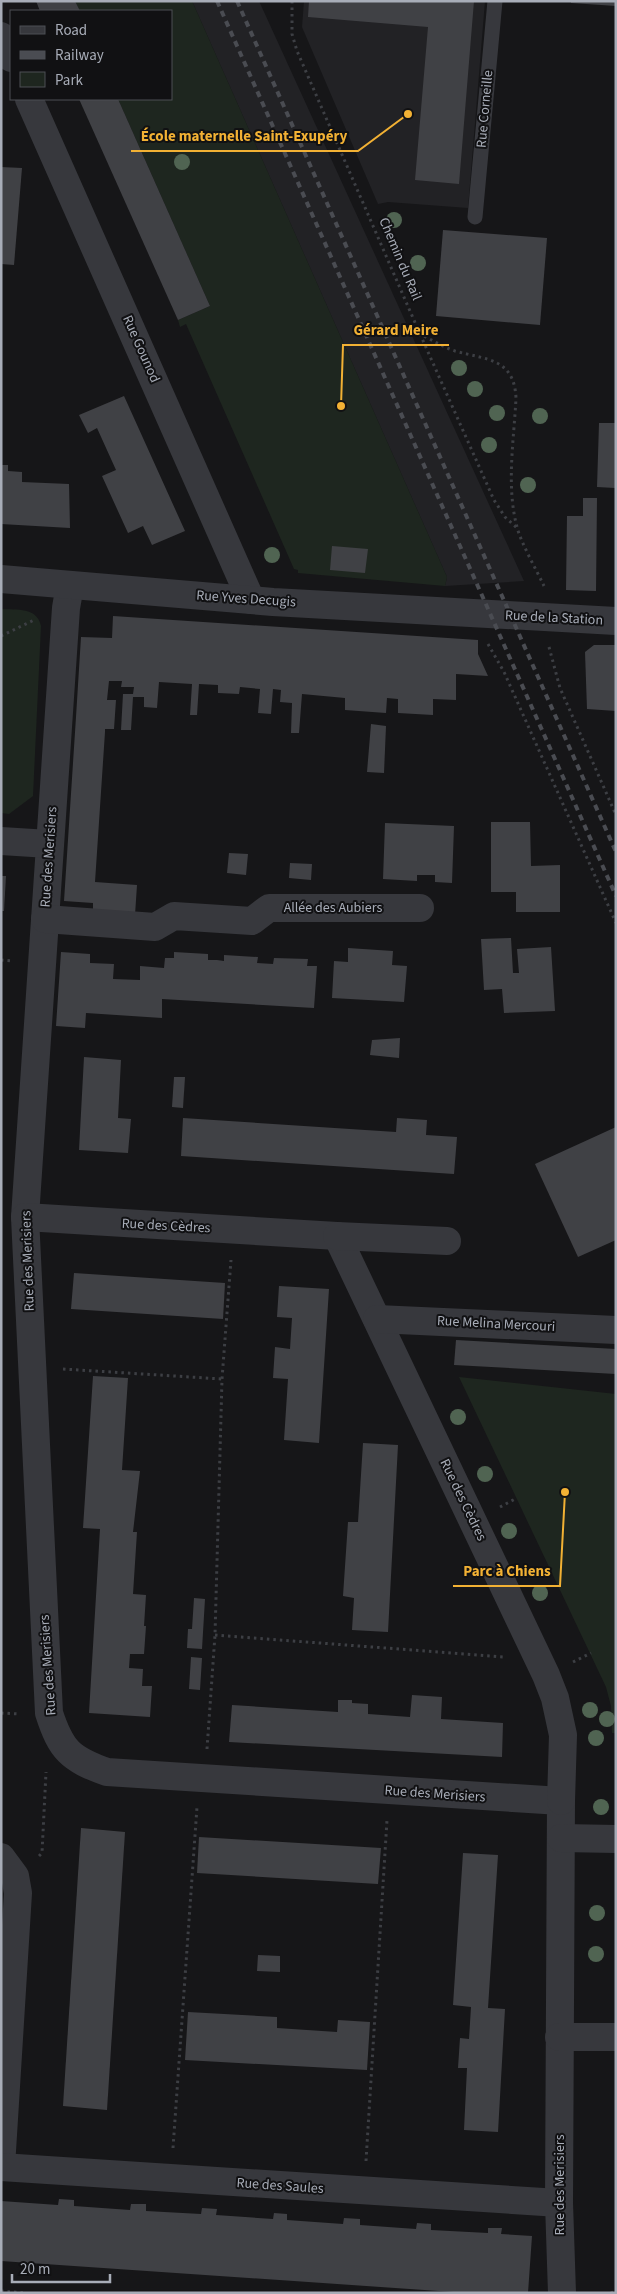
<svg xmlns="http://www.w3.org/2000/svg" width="617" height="2294" font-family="'Source Sans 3',sans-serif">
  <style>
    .built { fill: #222225 }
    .green { fill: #1e261f }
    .building { fill: #404145 }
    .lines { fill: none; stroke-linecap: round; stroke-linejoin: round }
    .path { stroke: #3d3f44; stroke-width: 3; stroke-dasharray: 2.5 4; stroke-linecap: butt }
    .service { stroke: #37383d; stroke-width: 15 }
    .minor { stroke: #37383d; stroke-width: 28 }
    .tertiary { stroke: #37383d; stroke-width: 28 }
    .rail { stroke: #4a4c52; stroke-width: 4; stroke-dasharray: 6 5; stroke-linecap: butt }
    .tree { fill: #506452 }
    .labels { text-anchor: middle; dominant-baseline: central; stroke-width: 4; stroke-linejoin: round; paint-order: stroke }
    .street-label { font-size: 14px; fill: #a8adb8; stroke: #111113 }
    .leader { fill: none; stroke: #f2b134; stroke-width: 2 }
    .callout-dot { fill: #f2b134; stroke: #111113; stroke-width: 2 }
    .callout-label { font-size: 15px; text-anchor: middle; font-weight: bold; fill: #f2b134; stroke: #111113; stroke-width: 4; stroke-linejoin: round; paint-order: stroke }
  </style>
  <rect width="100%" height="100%" fill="#161618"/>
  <g class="built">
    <path d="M 192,1 L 259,1 L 524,581 L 445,586 L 447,577 Z"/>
    <path d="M 304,1 L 485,1 L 468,208 L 388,202 L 378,204 L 302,27 Z"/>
  </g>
  <g class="green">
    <path d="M 75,1 L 192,1 L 447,577 L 445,586 L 298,573 L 298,570 L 294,569 L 186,324 L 180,327 L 178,320 L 210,306 L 118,99 L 171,99 L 171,11 L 80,11 Z"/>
    <path d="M 1,609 C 17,610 37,607 41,626 L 33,796 L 9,814 L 1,813 Z"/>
    <path d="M 459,1377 L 616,1394 L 616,1733 L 612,1733 L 611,1706 L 606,1687 Z"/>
  </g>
  <g class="building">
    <path d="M 36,1 L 75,1 L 80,11 L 40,11 Z"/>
    <path d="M 309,1 L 474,1 L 459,184 L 415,180 L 428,27 L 308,17 Z"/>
    <path d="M 571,1 L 616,1 L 616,6 L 571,3 Z"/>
    <path d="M 79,99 L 118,99 L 210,306 L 178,320 Z"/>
    <path d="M 1,167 L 22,168 L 14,265 L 1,264 Z"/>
    <path d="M 443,230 L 547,238 L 540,325 L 436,316 Z"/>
    <path d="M 124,396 L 185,531 L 152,545 L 143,526 L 128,533 L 102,476 L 116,470 L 97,428 L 88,433 L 79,415 Z"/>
    <path d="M 599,423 L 616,423 L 615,488 L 597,487 Z"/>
    <path d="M 1,465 L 8,465 L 8,471 L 22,472 L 22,482 L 69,484 L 70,528 L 1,524 Z"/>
    <path d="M 583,498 L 597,498 L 596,591 L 566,590 L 567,516 L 583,516 Z"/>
    <path d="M 332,546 L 368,549 L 365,573 L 330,570 Z"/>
    <path d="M 113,616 L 478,640 L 478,654 L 488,676 L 456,674 L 456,700 L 433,699 L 433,715 L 398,713 L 398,699 L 387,698 L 386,713 L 345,710 L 345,698 L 302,694 L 299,733 L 291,733 L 292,703 L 280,702 L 281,690 L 273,689 L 271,714 L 258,713 L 260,689 L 240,687 L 239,694 L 218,693 L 218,685 L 199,684 L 197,715 L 190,715 L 192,684 L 159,682 L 157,708 L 144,707 L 144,697 L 133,697 L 131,730 L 121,730 L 123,694 L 133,694 L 134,687 L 121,687 L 122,681 L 109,681 L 107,700 L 116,700 L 114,729 L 105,729 L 105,732 L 95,882 L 137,885 L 135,915 L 93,911 L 93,903 L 64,901 L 76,717 L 81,637 L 112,638 Z"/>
    <path d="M 594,645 L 616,645 L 616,711 L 587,709 L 585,652 Z"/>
    <path d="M 371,724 L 386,726 L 384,773 L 367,772 Z"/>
    <path d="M 491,822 L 530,822 L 531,866 L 560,865 L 560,912 L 516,912 L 516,892 L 491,892 Z"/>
    <path d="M 385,823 L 454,826 L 452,883 L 435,882 L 435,875 L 417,875 L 417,881 L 383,879 Z"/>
    <path d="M 229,853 L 248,854 L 246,875 L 227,873 Z"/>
    <path d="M 290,863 L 312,864 L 311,880 L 289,878 Z"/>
    <path d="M 1,876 L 6,876 L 4,911 L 1,911 Z"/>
    <path d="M 511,938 L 513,973 L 519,973 L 517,949 L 551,947 L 555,1011 L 504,1013 L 502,989 L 484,990 L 481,939 Z"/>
    <path d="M 348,948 L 393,951 L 392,965 L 407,966 L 404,1002 L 332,998 L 334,961 L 348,962 Z"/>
    <path d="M 61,952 L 90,954 L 90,963 L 114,964 L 113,979 L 140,980 L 140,966 L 164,968 L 165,958 L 174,958 L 174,952 L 208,954 L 208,960 L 217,960 L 224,961 L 224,955 L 258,957 L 257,963 L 273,964 L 274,958 L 308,959 L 307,966 L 317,966 L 314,1008 L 162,999 L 162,1018 L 86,1013 L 85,1028 L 56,1026 Z"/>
    <path d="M 400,1038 L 399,1058 L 370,1055 L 372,1040 Z"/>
    <path d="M 84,1057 L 121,1060 L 118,1118 L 131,1119 L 128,1153 L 79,1150 Z"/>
    <path d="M 174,1077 L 185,1077 L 183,1108 L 172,1107 Z"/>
    <path d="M 183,1118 L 396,1132 L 397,1118 L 427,1120 L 426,1135 L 457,1137 L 454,1174 L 181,1156 Z"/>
    <path d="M 616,1127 L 616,1240 L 578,1257 L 535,1164 Z"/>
    <path d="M 74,1273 L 225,1283 L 223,1319 L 71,1309 Z"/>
    <path d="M 279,1286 L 329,1289 L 319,1443 L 284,1440 L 288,1379 L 273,1378 L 275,1347 L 290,1349 L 292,1318 L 277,1317 Z"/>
    <path d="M 456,1340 L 616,1349 L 616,1374 L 454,1365 Z"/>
    <path d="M 93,1376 L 128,1378 L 122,1470 L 140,1471 L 133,1532 L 137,1532 L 133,1594 L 146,1595 L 144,1626 L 146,1626 L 144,1654 L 130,1654 L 129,1668 L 143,1669 L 142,1686 L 152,1686 L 150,1717 L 89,1713 L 100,1529 L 83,1528 Z"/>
    <path d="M 363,1443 L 398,1445 L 388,1632 L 352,1630 L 354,1598 L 343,1596 L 348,1522 L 358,1522 Z"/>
    <path d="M 194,1598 L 205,1599 L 202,1649 L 187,1648 L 188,1629 L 192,1629 Z"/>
    <path d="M 191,1657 L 202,1658 L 200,1690 L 189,1689 Z"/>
    <path d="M 412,1695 L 442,1697 L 441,1719 L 503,1723 L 502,1757 L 229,1742 L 232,1705 L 338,1712 L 338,1700 L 352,1700 L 352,1703 L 368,1704 L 368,1714 L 410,1717 Z"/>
    <path d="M 81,1828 L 125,1832 L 107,2110 L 63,2106 Z"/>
    <path d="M 199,1837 L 381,1848 L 378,1884 L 197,1873 Z"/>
    <path d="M 463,1853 L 498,1855 L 488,2008 L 505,2009 L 498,2132 L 464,2130 L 467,2068 L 458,2068 L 460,2038 L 469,2039 L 471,2007 L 453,2005 Z"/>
    <path d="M 258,1955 L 280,1956 L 280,1972 L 257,1971 Z"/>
    <path d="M 188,2012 L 277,2017 L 277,2028 L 337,2032 L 338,2020 L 370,2022 L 367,2070 L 185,2060 Z"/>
    <path d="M 59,2199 L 74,2200 L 74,2206 L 130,2210 L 131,2204 L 146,2204 L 146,2211 L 201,2214 L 202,2208 L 217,2209 L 216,2215 L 273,2219 L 274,2213 L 287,2214 L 287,2220 L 343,2224 L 344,2218 L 360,2219 L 360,2225 L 416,2229 L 417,2223 L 431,2224 L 431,2230 L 488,2233 L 488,2228 L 502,2228 L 501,2234 L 532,2236 L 528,2293 L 468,2293 L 1,2261 L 1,2201 L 58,2205 Z"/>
  </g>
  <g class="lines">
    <g class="path">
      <path d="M 292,1 L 292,34 L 297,51 L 420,334 C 432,340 443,347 455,351 C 487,360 514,358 516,398 C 514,440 506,486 517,527 C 521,543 536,569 544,586"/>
      <path d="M 420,334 L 494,500 L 505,517 L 517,528"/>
      <path d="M 1,636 L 34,620"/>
      <path d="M 488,644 L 504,672 L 616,923"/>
      <path d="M 549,647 L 560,688 L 616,815"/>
      <path d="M 1,960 L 13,961"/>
      <path d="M 63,1369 L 222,1379"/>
      <path d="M 500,1507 L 517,1498"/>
      <path d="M 215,1635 L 503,1657"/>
      <path d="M 573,1662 L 591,1653"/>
      <path d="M 1,1713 L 19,1714"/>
      <path d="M 207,1749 L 215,1635 L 222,1379 L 231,1260"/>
      <path d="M 39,1856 L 42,1853 L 46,1772"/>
      <path d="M 173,2148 L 197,1807"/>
      <path d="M 366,2161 L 387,1820"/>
      <path d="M 1,2291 L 26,2293"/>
      <path d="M 611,2293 L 616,2291"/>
    </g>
    <path class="service" d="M 475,217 L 495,1"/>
    <g class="minor">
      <path d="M 1,36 L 11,58"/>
      <path d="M 29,99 L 251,600"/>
      <path d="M 70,585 L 66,608 L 25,1217 L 49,1713 C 61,1750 70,1759 107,1772 L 561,1801 L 559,2203 L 562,2293"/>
      <path d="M 1,841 L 49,844"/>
      <path d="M 45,919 L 155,927 L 174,916 L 252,921 L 269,908 L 420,908"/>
      <path d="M 25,1217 L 337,1236 L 546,1675 L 555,1698 L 563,1735 L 561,1801"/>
      <path d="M 337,1236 L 447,1241"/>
      <path d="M 377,1319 L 616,1330"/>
      <path d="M 561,1838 L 616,1839"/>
      <path d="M 1,1857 L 15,1876 L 18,1893 L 1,2167"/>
      <path d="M 559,2037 L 616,2037"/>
      <path d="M 1,2167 L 559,2203"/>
    </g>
    <path class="tertiary" d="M 1,579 L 273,602 L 616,621"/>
    <g class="rail">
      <path d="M 217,1 L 616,896"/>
      <path d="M 237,1 L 616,852"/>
    </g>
  </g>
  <g class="tree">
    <circle cx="182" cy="162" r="8"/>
    <circle cx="394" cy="220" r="8"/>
    <circle cx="418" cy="263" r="8"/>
    <circle cx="459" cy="368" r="8"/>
    <circle cx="475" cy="389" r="8"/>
    <circle cx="497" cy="413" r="8"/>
    <circle cx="540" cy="416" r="8"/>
    <circle cx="489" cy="445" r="8"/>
    <circle cx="528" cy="485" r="8"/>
    <circle cx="272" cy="555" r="8"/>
    <circle cx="458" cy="1417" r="8"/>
    <circle cx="485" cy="1474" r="8"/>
    <circle cx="509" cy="1531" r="8"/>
    <circle cx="540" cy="1593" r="8"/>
    <circle cx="590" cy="1710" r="8"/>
    <circle cx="607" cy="1719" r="8"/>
    <circle cx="596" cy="1738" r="8"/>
    <circle cx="601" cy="1807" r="8"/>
    <circle cx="597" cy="1913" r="8"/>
    <circle cx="596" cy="1954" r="8"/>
  </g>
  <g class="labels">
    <g class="street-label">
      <text transform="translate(485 109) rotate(-85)">Rue Corneille</text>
      <text transform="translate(400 259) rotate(67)">Chemin du Rail</text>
      <text transform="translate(141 349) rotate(66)">Rue Gounod</text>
      <text transform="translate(246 599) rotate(4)">Rue Yves Decugis</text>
      <text transform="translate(554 618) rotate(3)">Rue de la Station</text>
      <text transform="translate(49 857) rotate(-86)">Rue des Merisiers</text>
      <text x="333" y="908">Allée des Aubiers</text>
      <text transform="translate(166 1226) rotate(3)">Rue des Cèdres</text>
      <text transform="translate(28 1261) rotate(-92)">Rue des Merisiers</text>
      <text transform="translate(496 1324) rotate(3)">Rue Melina Mercouri</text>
      <text transform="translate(463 1500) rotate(64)">Rue des Cèdres</text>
      <text transform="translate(48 1665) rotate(-94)">Rue des Merisiers</text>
      <text transform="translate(435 1794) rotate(4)">Rue des Merisiers</text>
      <text transform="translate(560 2185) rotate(-90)">Rue des Merisiers</text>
      <text transform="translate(280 2186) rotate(4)">Rue des Saules</text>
    </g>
  </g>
  <path class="leader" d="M408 114L358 151H131M341 406L343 345H449M565 1492L560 1586H453"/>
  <g class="callout-dot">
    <circle cx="408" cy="114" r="5"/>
    <circle cx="341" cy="406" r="5"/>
    <circle cx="565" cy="1492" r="5"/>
  </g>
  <g class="callout-label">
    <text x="244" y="141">École maternelle Saint-Exupéry</text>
    <text x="396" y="335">Gérard Meire</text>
    <text x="507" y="1576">Parc à Chiens</text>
  </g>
  <rect width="617" height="2294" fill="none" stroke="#a8adb8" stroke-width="5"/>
  <rect x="10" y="10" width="162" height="90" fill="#111113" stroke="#4d4f55"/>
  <rect x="20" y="26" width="25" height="8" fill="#37383d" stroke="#4d4f55"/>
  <text x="55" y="35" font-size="15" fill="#a8adb8">Road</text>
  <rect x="20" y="51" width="25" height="8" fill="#4a4c52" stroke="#4d4f55"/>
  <text x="55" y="60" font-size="15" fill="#a8adb8">Railway</text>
  <rect x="20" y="72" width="25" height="15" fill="#1e261f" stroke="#4d4f55"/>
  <text x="55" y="85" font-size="15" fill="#a8adb8">Park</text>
  <path d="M12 2274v8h98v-8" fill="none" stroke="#a8adb8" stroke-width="2.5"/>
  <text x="20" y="2274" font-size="15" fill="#a8adb8" stroke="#111113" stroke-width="4" paint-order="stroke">20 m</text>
</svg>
